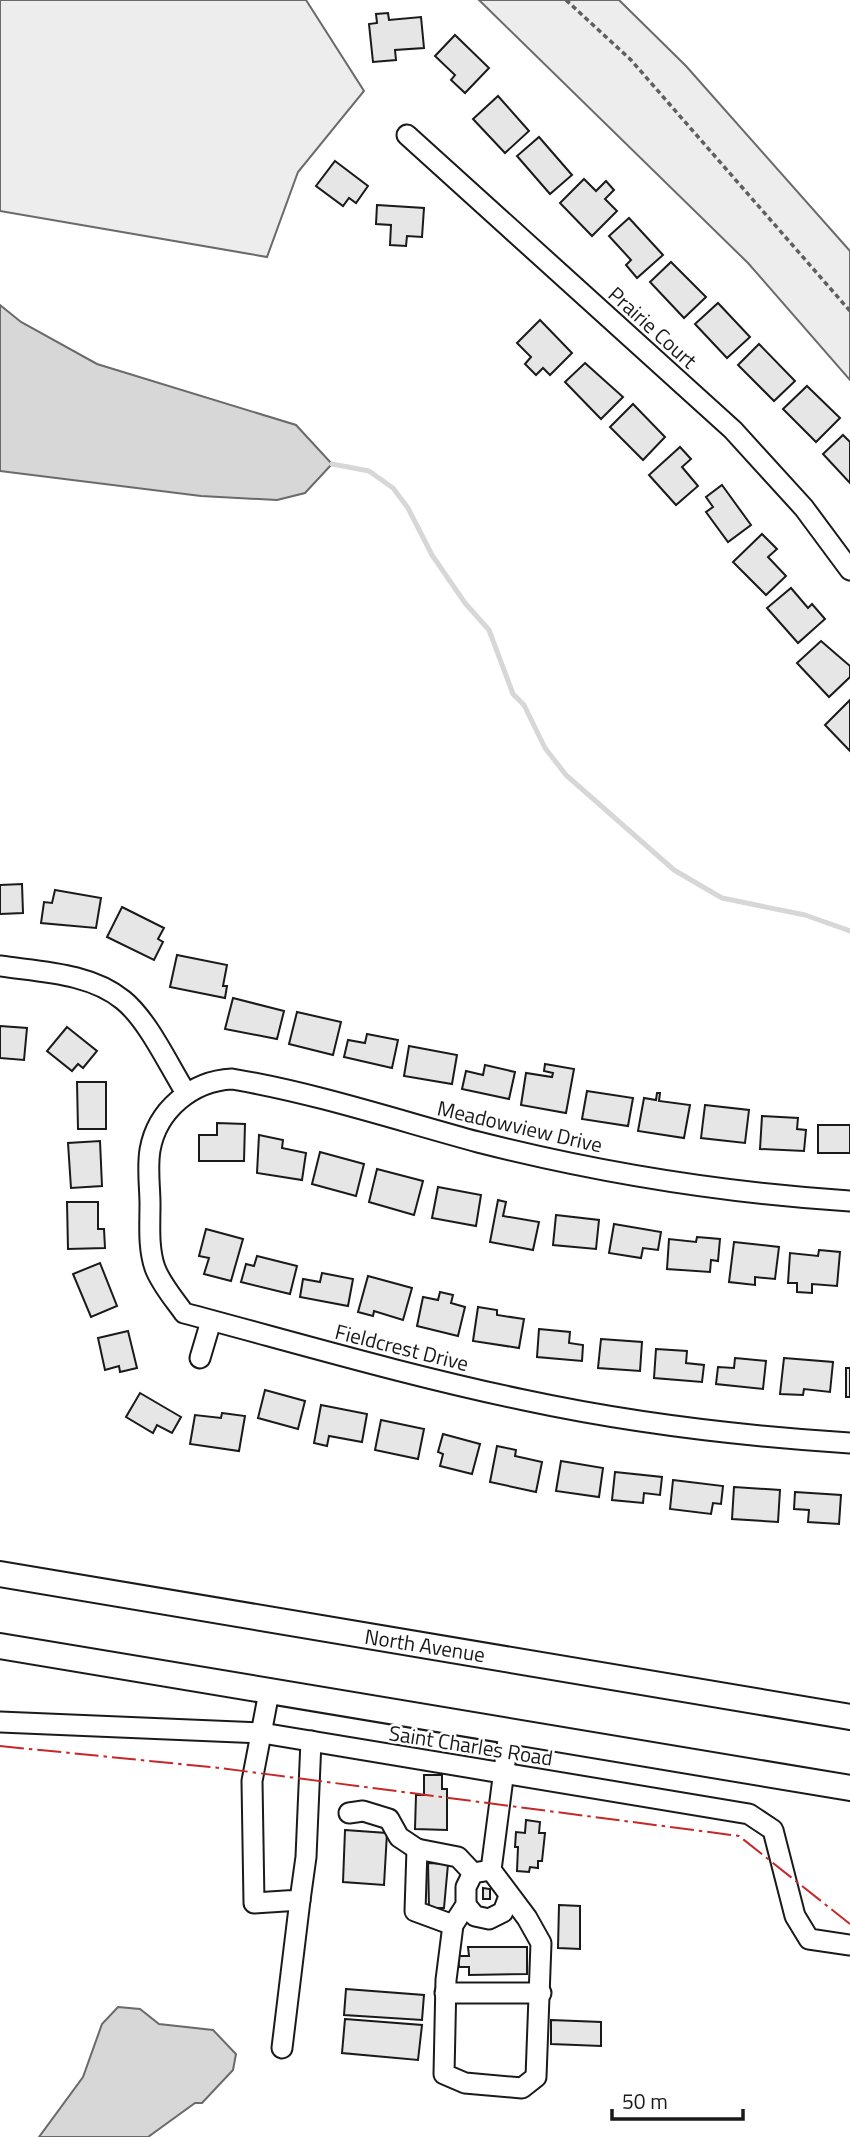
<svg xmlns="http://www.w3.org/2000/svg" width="850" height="2137" font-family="'Titillium Web',sans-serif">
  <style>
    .green { fill: #ededed; stroke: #6a6a6a; stroke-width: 2 }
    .water { fill: #d7d7d7; stroke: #6a6a6a; stroke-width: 2 }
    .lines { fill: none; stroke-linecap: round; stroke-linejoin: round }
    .stream { stroke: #d7d7d7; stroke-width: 5 }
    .building { fill: #e6e6e6; stroke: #1a1a1a; stroke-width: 2 }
    .minor-casing { stroke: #1a1a1a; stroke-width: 23 }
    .major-casing { stroke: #1a1a1a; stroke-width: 28 }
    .path { stroke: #5f5f5f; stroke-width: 3.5; stroke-dasharray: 5 3.5; stroke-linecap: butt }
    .minor { stroke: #fff; stroke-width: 19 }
    .major { stroke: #fff; stroke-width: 24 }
    .power { stroke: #c62828; stroke-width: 2; stroke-dasharray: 24 5 3.5 5; stroke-linecap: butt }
    .labels { text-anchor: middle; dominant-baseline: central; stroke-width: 5; stroke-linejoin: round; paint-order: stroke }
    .street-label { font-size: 21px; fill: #1a1a1a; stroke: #fff }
  </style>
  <rect width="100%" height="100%" fill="#fff"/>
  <g class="green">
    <path d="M 0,0 L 306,0 L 364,91 L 298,172 L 267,257 L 0,211 Z"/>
    <path d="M 479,0 L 619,0 L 686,66 L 850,251 L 850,380 L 748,263 Z"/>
  </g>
  <g class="water">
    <path d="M 0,305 L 21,322 L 97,364 L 296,425 L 332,464 L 305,493 L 277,500 L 201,496 L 0,471 Z"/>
    <path d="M 118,2007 L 140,2009 L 159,2024 L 213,2030 L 236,2054 L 233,2070 L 202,2103 L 195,2103 L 148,2137 L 39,2137 L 83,2077 L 102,2024 Z"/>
  </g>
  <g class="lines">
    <path class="stream" d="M 332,464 L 369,471 L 393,488 L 408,508 L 432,555 L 465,603 L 489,630 L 513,694 L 524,705 L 545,748 L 566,775 L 674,870 L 722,898 L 805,915 L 850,931"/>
  </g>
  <g class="building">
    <path d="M 388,13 L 389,20 L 421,17 L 424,48 L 395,50 L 396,60 L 373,62 L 369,24 L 377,23 L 376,14 Z"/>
    <path d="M 455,35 L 489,68 L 465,93 L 451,80 L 455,75 L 435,56 Z"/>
    <path d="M 498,96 L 529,131 L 505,153 L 473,119 Z"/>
    <path d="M 539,137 L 572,175 L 550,194 L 517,156 Z"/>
    <path d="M 335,161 L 368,186 L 356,203 L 349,198 L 343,206 L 316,186 Z"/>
    <path d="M 584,179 L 596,191 L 606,181 L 614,190 L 605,199 L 617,211 L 592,236 L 560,203 Z"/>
    <path d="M 377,205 L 424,208 L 422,237 L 407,236 L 406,246 L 390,245 L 391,225 L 376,224 Z"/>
    <path d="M 629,218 L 663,255 L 637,278 L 626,265 L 631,260 L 609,236 Z"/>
    <path d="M 671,262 L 706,297 L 684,318 L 650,282 Z"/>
    <path d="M 718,303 L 750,337 L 727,358 L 695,324 Z"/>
    <path d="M 540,320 L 572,353 L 550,375 L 543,368 L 536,375 L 525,364 L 531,357 L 517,343 Z"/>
    <path d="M 759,344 L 795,381 L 774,401 L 738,365 Z"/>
    <path d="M 585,363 L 623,397 L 601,419 L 565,382 Z"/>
    <path d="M 807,386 L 840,418 L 816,442 L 783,409 Z"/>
    <path d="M 633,404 L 665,437 L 643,460 L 610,427 Z"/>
    <path d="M 843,435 L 850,442 L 850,483 L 823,454 Z"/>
    <path d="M 680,447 L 691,459 L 682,467 L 698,486 L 676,505 L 649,475 Z"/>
    <path d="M 722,485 L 751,525 L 728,542 L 706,512 L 713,507 L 706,497 Z"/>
    <path d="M 762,534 L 777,549 L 768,557 L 786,576 L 766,595 L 733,562 Z"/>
    <path d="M 791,588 L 808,608 L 812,604 L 825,619 L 798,643 L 767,608 Z"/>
    <path d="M 821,641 L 850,666 L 850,677 L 829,697 L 797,663 Z"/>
    <path d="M 850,700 L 850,751 L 825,725 Z"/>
    <path d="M 22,884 L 23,913 L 0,914 L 0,885 Z"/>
    <path d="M 55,890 L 101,898 L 96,928 L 41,923 L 44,902 L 52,903 Z"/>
    <path d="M 122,907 L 164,928 L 158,939 L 163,942 L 154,960 L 107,937 Z"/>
    <path d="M 177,955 L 227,965 L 223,986 L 227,986 L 225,998 L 170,987 Z"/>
    <path d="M 233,998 L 284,1011 L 277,1039 L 225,1029 Z"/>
    <path d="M 297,1012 L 341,1022 L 333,1055 L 289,1044 Z"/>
    <path d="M 0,1026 L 27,1028 L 24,1060 L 0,1058 Z"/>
    <path d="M 67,1027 L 97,1051 L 83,1068 L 78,1064 L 72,1071 L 47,1051 Z"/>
    <path d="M 367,1034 L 398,1040 L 392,1068 L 344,1057 L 348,1040 L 365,1043 Z"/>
    <path d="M 409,1046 L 457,1055 L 452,1084 L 404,1076 Z"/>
    <path d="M 545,1064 L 574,1069 L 566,1113 L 521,1105 L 526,1073 L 552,1077 L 553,1073 L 544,1071 Z"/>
    <path d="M 485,1065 L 515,1072 L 509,1099 L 462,1089 L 466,1071 L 483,1075 Z"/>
    <path d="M 77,1082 L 106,1082 L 106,1129 L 78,1129 Z"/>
    <path d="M 587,1091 L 633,1098 L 628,1126 L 582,1119 Z"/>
    <path d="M 657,1093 L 660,1093 L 659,1101 L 690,1105 L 684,1138 L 638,1131 L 644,1098 L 656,1100 Z"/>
    <path d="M 705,1105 L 749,1110 L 745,1143 L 701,1138 Z"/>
    <path d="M 762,1116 L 798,1118 L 797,1129 L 806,1130 L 804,1151 L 760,1149 Z"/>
    <path d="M 217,1123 L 245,1124 L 244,1161 L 199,1161 L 199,1135 L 217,1135 Z"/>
    <rect x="818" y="1125" width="32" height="28"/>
    <path d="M 259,1135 L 283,1140 L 282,1148 L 306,1153 L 302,1180 L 257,1173 Z"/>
    <path d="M 100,1141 L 102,1186 L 71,1188 L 68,1143 Z"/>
    <path d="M 320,1152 L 364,1164 L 356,1196 L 312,1184 Z"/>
    <path d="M 377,1169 L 423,1181 L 414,1215 L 369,1202 Z"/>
    <path d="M 438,1187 L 481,1195 L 476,1226 L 432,1218 Z"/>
    <path d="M 498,1200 L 506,1202 L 503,1216 L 539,1222 L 533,1250 L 490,1242 Z"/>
    <path d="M 67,1202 L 98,1202 L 98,1229 L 104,1229 L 105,1248 L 68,1249 Z"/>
    <path d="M 556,1215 L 599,1220 L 596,1249 L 553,1245 Z"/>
    <path d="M 614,1224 L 661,1232 L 658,1250 L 643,1248 L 641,1258 L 609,1253 Z"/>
    <path d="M 206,1229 L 243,1239 L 231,1281 L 204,1274 L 209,1258 L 199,1256 Z"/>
    <path d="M 697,1237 L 720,1239 L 718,1261 L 711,1260 L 710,1272 L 667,1269 L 669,1239 L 696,1242 Z"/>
    <path d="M 734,1242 L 779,1247 L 775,1279 L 755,1277 L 755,1285 L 729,1282 Z"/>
    <path d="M 819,1250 L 840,1252 L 837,1286 L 812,1284 L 812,1293 L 797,1292 L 797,1283 L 788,1283 L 790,1253 L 818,1256 Z"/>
    <path d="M 257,1256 L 297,1266 L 290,1294 L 241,1282 L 246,1264 L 254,1266 Z"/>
    <path d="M 100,1263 L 117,1306 L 91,1317 L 73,1274 Z"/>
    <path d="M 322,1273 L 353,1279 L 348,1306 L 300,1297 L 303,1279 L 320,1282 Z"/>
    <path d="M 368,1276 L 412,1288 L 403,1320 L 374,1311 L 373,1316 L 358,1312 Z"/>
    <path d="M 440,1292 L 453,1295 L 451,1303 L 465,1307 L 458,1336 L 417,1326 L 423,1297 L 438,1300 Z"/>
    <path d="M 478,1307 L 497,1310 L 497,1315 L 524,1319 L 519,1348 L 473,1341 Z"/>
    <path d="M 539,1329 L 570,1332 L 569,1343 L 583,1345 L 582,1361 L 537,1357 Z"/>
    <path d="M 128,1331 L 137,1368 L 120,1372 L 119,1366 L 105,1370 L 98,1338 Z"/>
    <path d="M 601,1339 L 642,1342 L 640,1371 L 598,1368 Z"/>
    <path d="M 656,1349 L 687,1351 L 686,1363 L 704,1365 L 702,1382 L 654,1378 Z"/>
    <path d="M 735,1358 L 766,1361 L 763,1389 L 716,1384 L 718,1367 L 734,1368 Z"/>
    <path d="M 784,1358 L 833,1362 L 830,1392 L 804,1389 L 803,1395 L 780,1394 Z"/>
    <rect x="846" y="1368" width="4" height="29"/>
    <path d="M 265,1390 L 305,1401 L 298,1429 L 258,1418 Z"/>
    <path d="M 140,1393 L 181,1417 L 172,1433 L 157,1425 L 153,1433 L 126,1417 Z"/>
    <path d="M 321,1405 L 367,1414 L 362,1442 L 329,1436 L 327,1446 L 314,1443 Z"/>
    <path d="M 222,1413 L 245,1416 L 239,1451 L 190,1444 L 195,1415 L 221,1418 Z"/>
    <path d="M 381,1420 L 424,1429 L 418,1459 L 375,1450 Z"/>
    <path d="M 443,1434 L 480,1444 L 472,1474 L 440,1466 L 443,1454 L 438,1452 Z"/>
    <path d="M 497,1446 L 516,1450 L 515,1456 L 542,1462 L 536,1492 L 490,1482 Z"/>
    <path d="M 561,1461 L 603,1468 L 599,1497 L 556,1491 Z"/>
    <path d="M 615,1472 L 662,1477 L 660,1495 L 644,1493 L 643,1503 L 612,1500 Z"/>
    <path d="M 673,1480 L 723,1486 L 721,1504 L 713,1503 L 711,1514 L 670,1509 Z"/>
    <path d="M 734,1487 L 780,1490 L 778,1522 L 732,1519 Z"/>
    <path d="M 795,1492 L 841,1495 L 839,1524 L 808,1522 L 809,1510 L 794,1509 Z"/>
    <path d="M 424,1775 L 442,1775 L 442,1789 L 447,1789 L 447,1830 L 415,1829 L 416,1795 L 424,1795 Z"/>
    <path d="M 526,1820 L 540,1822 L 539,1833 L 545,1833 L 542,1861 L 538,1861 L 538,1868 L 530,1867 L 529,1872 L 517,1871 L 518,1847 L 515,1847 L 516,1832 L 525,1833 Z"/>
    <path d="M 345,1830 L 387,1833 L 384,1885 L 343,1882 Z"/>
    <path d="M 428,1863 L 448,1864 L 444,1908 L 429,1908 Z"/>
    <path d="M 483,1888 L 490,1889 L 490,1899 L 483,1899 Z"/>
    <path d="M 559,1905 L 580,1906 L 580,1949 L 558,1948 Z"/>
    <path d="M 468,1947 L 527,1947 L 527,1974 L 469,1975 L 469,1967 L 459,1967 L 458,1956 L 469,1956 Z"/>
    <path d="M 346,1989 L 424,1995 L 422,2020 L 344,2015 Z"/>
    <path d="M 345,2019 L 422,2025 L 418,2060 L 342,2053 Z"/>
    <path d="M 551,2020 L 601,2022 L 601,2046 L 551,2044 Z"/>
  </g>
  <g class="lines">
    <g class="minor-casing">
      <g id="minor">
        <path d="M 407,135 L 733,430 L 804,508 L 850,570"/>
        <path d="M 0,966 C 41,972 90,973 123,1000 C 148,1020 169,1066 186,1093"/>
        <path d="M 850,1201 C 725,1193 600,1173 478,1142 C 397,1120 315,1093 232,1079 C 192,1081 157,1110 150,1150 C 147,1168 150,1187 150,1204 C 150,1225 148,1248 155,1268 C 161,1284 174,1299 184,1313 C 297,1343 409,1376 524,1400 C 631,1423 740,1436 850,1443"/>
        <path d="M 200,1358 L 211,1321"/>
        <path d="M 269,1692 L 252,1781 L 254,1903 L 300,1900 L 306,1857 L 311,1741"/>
        <path d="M 0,1722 L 262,1733 L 749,1814 L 773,1830 L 795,1916 L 809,1939 L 850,1945"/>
        <path d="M 349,1813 L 363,1811 L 389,1819 L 399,1837 L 417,1849 L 458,1857 L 473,1873"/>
        <path d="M 417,1849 L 415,1911 L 453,1925"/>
        <path d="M 491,1870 L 473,1873 L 466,1887 L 466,1905 L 453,1925 L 446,1980 L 444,2074 L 465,2083 L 522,2088 L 536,2077 L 541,1943 L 527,1918 L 491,1870 L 509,1732"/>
        <path d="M 466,1905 L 475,1916 L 489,1919 L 503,1912 L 509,1896"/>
        <path d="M 445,1993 L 541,1993"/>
        <path d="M 282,2048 L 300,1900"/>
      </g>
    </g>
    <g class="major-casing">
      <g id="major">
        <path d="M 0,1574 L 850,1717"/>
        <path d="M 0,1646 L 850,1788"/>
      </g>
    </g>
    <path class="path" d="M 566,0 L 631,60 L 850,311"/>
    <use href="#minor" class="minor"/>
    <use href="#major" class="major"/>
    <path class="power" d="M 0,1746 L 220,1768 L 739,1836 L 850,1924"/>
  </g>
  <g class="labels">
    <g class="street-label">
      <text transform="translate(653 327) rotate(42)">Prairie Court</text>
      <text transform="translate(520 1126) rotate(13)">Meadowview Drive</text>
      <text transform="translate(402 1347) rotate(14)">Fieldcrest Drive</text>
      <text transform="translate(425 1645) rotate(9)">North Avenue</text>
      <text transform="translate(471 1745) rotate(9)">Saint Charles Road</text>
    </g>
  </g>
  <path d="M612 2109v10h131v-10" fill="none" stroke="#1a1a1a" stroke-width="3.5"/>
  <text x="622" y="2109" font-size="21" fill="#1a1a1a" stroke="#ffffff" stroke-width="5" paint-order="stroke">50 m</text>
</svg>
